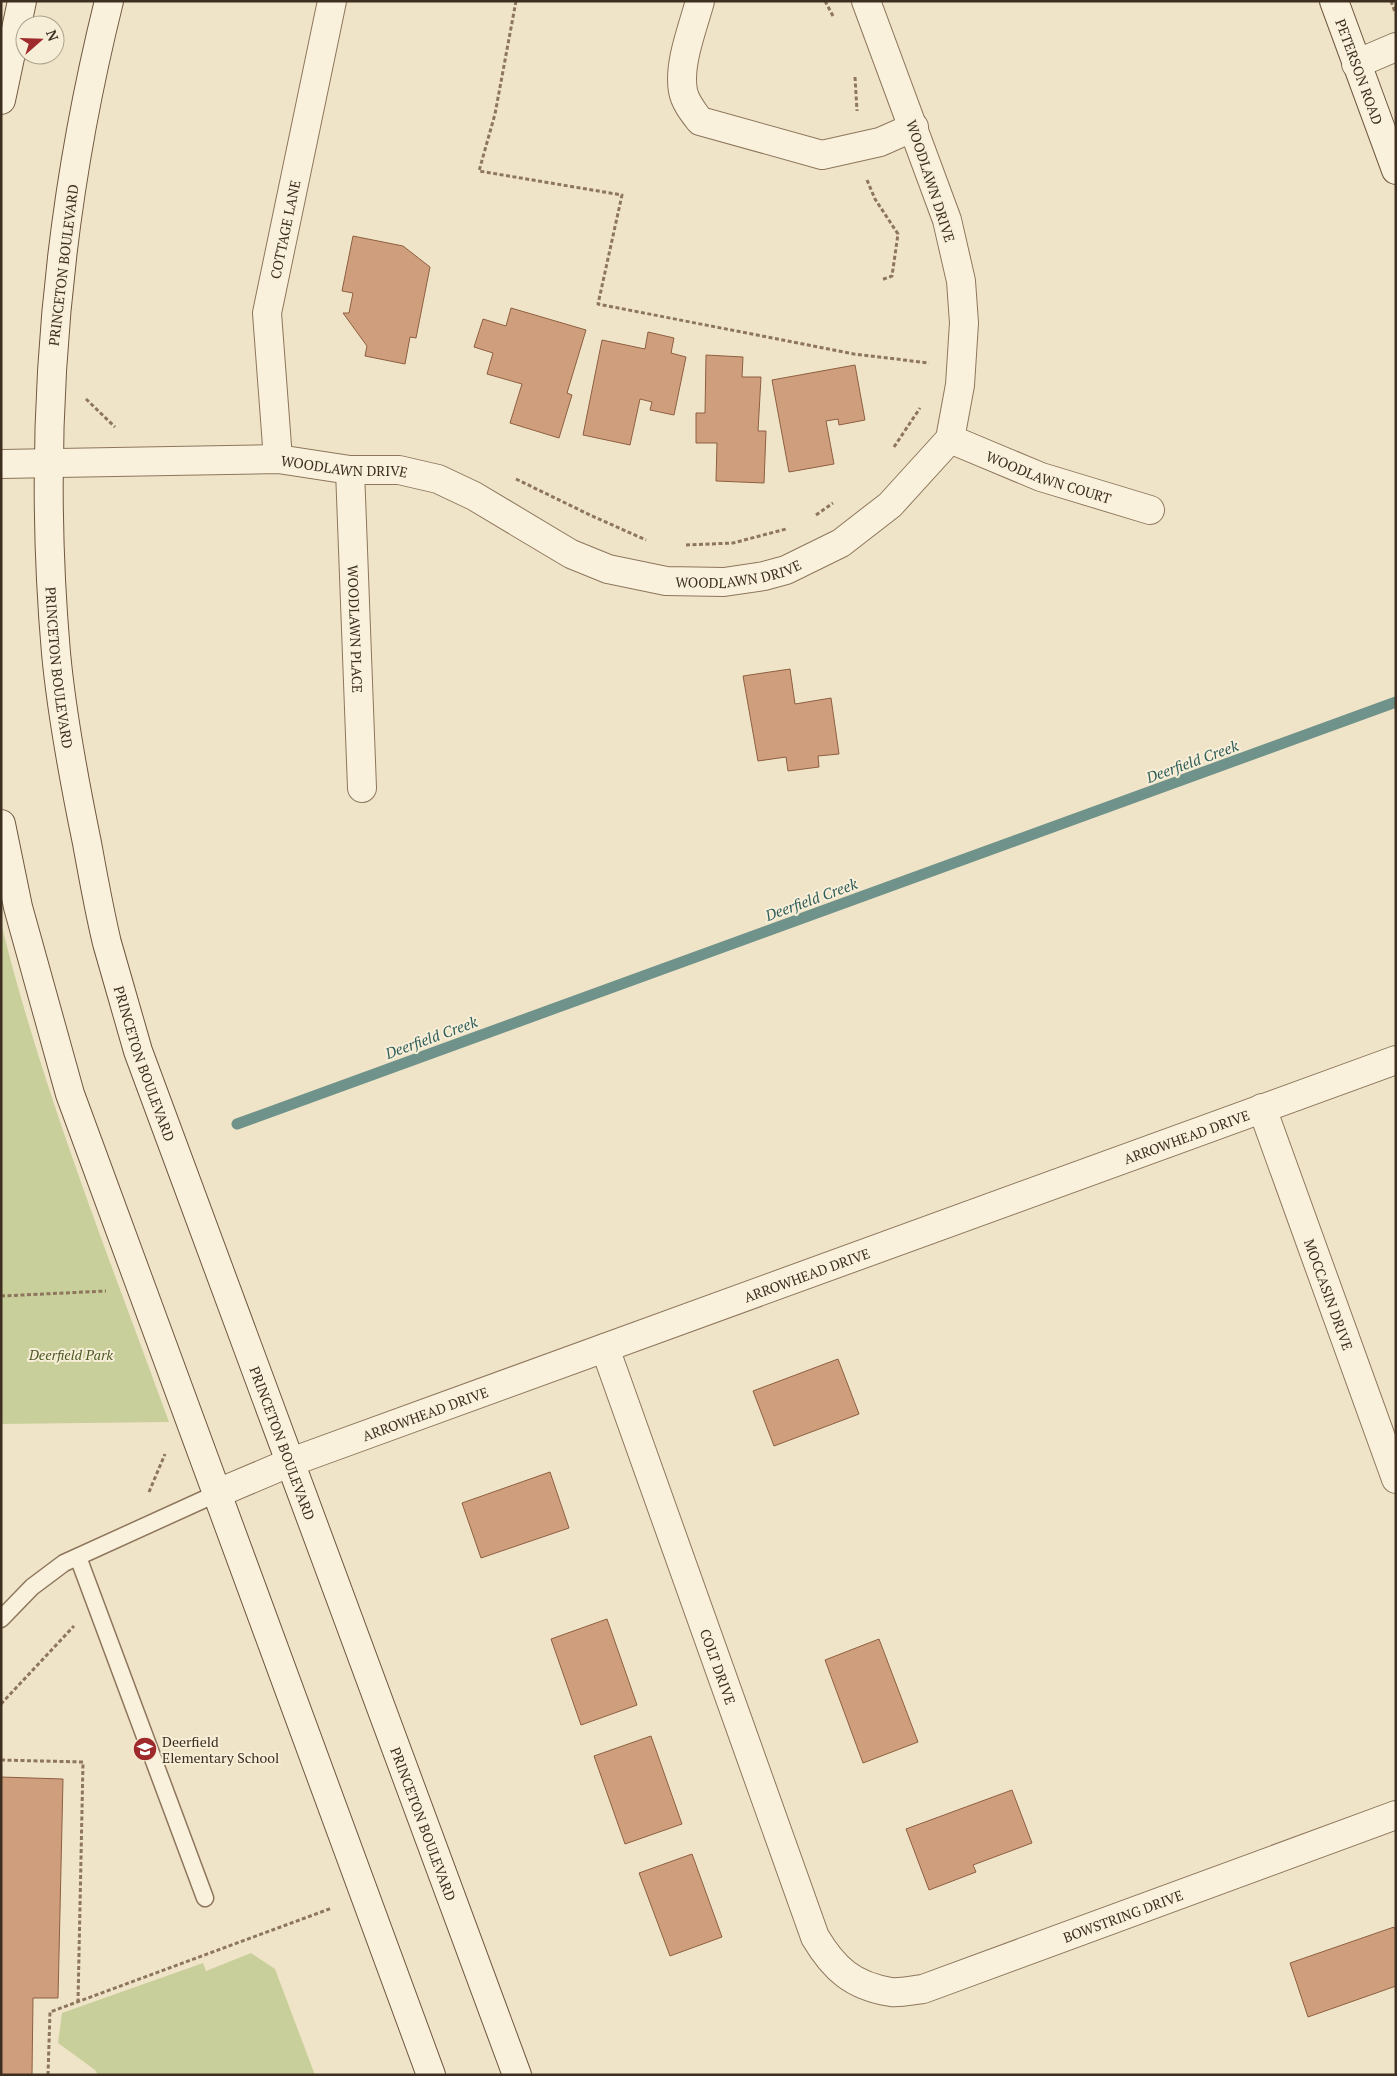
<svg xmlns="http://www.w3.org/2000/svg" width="1397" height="2076" font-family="'PT Serif',serif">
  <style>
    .green { fill: #c9cf9b }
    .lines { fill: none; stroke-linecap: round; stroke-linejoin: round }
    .stream { stroke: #6f938a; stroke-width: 11 }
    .building { fill: #cf9f7d; stroke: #8d5f41 }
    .lane-casing { stroke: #8d765c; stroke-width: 19 }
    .street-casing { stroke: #8d765c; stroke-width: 30 }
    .secondary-casing { stroke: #6f573f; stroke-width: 30 }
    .path { stroke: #8d765c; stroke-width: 3; stroke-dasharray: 4 2.5; stroke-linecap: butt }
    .lane { stroke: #faf1dc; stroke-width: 16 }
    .street { stroke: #faf1dc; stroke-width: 28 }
    .secondary { stroke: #faf1dc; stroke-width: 28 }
    .labels { text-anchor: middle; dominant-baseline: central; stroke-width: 4; stroke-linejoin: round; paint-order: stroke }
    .street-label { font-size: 14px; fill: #3d2e20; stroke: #f7eed8 }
    .park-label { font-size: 14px; font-style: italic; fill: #4d5a26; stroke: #f7eed8 }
    .poi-label { font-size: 14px; fill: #3d2e20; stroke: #f7eed8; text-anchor: start }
    .water-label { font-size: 15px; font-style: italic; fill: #2f5d5a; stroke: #f7eed8 }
  </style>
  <rect width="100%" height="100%" fill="#f0e4c8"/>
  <g class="green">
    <path d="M 1,923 C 43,1093 109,1257 169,1422 L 1,1424 Z"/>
    <path d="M 251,1953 L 275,1969 L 315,2075 L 98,2075 L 95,2070 L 58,2043 L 62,2013 L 203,1963 L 206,1971 Z"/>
  </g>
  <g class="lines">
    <path class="stream" d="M 237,1124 L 1396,702"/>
  </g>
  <g class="building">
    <path d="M 353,236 L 403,246 L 430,267 L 416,338 L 410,337 L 405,364 L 365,356 L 367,346 L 343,313 L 349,313 L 353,293 L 342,291 Z"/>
    <path d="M 511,308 L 586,330 L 567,393 L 572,395 L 559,438 L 510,423 L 522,384 L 487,374 L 493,353 L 474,347 L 483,319 L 506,326 Z"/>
    <path d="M 648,332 L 674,338 L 671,353 L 686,357 L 674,415 L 650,410 L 652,402 L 640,399 L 630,445 L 583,435 L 602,340 L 645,349 Z"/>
    <path d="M 706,355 L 743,357 L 742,377 L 761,377 L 758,431 L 766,431 L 764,483 L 716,481 L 717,443 L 696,443 L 696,413 L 705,413 Z"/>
    <path d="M 855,365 L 865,420 L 839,425 L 838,419 L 826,421 L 834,464 L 789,472 L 772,380 Z"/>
    <path d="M 790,669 L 795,704 L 831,698 L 839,754 L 818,756 L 819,767 L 788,771 L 786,757 L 758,761 L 743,676 Z"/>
    <path d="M 838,1359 L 859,1414 L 774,1446 L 753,1391 Z"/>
    <path d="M 550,1472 L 569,1528 L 481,1558 L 462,1503 Z"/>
    <path d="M 607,1619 L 637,1705 L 581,1725 L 551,1639 Z"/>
    <path d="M 879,1639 L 918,1742 L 863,1763 L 825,1660 Z"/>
    <path d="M 651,1736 L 682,1824 L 625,1844 L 594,1756 Z"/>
    <path d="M 1,1777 L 63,1779 L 58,1998 L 33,1998 L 32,2075 L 1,2075 Z"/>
    <path d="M 1012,1790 L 1032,1843 L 973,1865 L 976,1872 L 929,1890 L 906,1829 Z"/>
    <path d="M 692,1854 L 722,1937 L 670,1956 L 639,1873 Z"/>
    <path d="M 1394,1927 L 1396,1931 L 1396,1986 L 1308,2017 L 1290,1963 Z"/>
  </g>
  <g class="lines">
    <g class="lane-casing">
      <g id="lane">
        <path d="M 78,1557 L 205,1898"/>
        <path d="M 1,1619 L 32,1587 L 64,1563 L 218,1493"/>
      </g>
    </g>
    <g class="street-casing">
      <g id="street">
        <path d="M 700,1 C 693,27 678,64 683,91 C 685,102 693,112 700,121 L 822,155 L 880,142 L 914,127"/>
        <path d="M 1356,64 L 1396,47"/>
        <path id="s1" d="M 950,439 L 1041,477 L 1150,510"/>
        <path id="s2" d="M 278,459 L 267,313 L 332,1"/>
        <path id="s3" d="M 1,464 L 278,459 L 350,470 L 399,470 L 438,479 L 474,496 L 571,554 L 608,569 L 666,581 L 724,582 L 764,576 L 786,570 L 841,543 L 890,505 L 950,439 L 960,385 L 964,323 L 961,281 L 947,220 L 866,1"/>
        <path id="s4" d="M 350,470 L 362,788"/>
        <path id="s5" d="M 1262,1108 L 1396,1479"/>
        <path id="s6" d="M 605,1348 L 815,1937 C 834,1969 853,1986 891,1992 C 901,1993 913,1990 923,1989 L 1396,1815"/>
        <path id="s7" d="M 218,1493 L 291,1462 L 1396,1060"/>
      </g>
    </g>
    <g class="secondary-casing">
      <g id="secondary">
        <path id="s8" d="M 109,1 C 56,214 37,435 56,653 C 62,717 74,780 87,843 C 93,876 99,910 107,943 C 117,979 128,1015 138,1051 L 517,2075"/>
        <path id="s9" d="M 1334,1 L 1396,170"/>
        <path d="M 1,100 L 22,1"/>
        <path d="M 1,824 L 18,907 L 70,1094 L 431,2075"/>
      </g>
    </g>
    <g class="path">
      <path d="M 516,1 L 495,114 L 479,171 L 622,195 L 598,304 L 854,354 L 929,363"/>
      <path d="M 825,1 L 833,16"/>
      <path d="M 1391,1 L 1395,12"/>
      <path d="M 855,77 L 857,111"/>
      <path d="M 867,180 L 875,199 L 898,234 L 892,276 L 881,280"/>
      <path d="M 86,399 L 115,427"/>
      <path d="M 894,447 L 920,408"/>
      <path d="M 516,479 L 590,515 L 646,540"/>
      <path d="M 816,515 L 833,503"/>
      <path d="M 686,545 L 733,543 L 786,529"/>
      <path d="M 1,1296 L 106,1291"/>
      <path d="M 149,1492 L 165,1454"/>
      <path d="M 1,1704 L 74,1626"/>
      <path d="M 1,1760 L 83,1762 L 78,2002"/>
      <path d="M 48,2075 L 50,2012 L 332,1908"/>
    </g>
    <use href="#lane" class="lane"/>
    <use href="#street" class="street"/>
    <use href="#secondary" class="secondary"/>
  </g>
  <defs>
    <g id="school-disc" transform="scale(1.25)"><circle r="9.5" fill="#9e2a2b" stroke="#f7eed8"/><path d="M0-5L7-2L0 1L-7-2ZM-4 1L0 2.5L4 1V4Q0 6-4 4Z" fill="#fff"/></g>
  </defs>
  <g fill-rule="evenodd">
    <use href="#school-disc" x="145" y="1749"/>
  </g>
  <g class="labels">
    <g class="street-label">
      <text stroke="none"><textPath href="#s9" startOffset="75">PETERSON ROAD</textPath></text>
      <text transform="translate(931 181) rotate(72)">WOODLAWN DRIVE</text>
      <text stroke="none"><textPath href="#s2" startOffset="232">COTTAGE LANE</textPath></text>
      <text transform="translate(63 265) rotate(-83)">PRINCETON BOULEVARD</text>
      <text stroke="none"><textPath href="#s3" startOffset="344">WOODLAWN DRIVE</textPath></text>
      <text stroke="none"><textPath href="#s1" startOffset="106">WOODLAWN COURT</textPath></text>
      <text stroke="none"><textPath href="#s3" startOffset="764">WOODLAWN DRIVE</textPath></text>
      <text stroke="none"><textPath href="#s4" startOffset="159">WOODLAWN PLACE</textPath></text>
      <text stroke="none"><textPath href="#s8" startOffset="672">PRINCETON BOULEVARD</textPath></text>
      <text stroke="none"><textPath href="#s8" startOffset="1078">PRINCETON BOULEVARD</textPath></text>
      <text stroke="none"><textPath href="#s7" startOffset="1032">ARROWHEAD DRIVE</textPath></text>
      <text stroke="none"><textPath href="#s7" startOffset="628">ARROWHEAD DRIVE</textPath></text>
      <text stroke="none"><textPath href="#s5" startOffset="198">MOCCASIN DRIVE</textPath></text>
      <text stroke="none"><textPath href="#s7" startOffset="222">ARROWHEAD DRIVE</textPath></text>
      <text stroke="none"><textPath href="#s8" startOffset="1482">PRINCETON BOULEVARD</textPath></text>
      <text stroke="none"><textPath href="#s6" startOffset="338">COLT DRIVE</textPath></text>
      <text stroke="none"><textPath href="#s8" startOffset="1888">PRINCETON BOULEVARD</textPath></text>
      <text stroke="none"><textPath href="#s6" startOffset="968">BOWSTRING DRIVE</textPath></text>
    </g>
    <g class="park-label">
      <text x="71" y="1354">Deerfield Park</text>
    </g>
    <g class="poi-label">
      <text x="162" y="1741">Deerfield<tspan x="162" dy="16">Elementary School</tspan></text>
    </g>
    <g class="water-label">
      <text transform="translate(1192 761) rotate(-20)">Deerfield Creek</text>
      <text transform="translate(811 899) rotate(-20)">Deerfield Creek</text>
      <text transform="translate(431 1037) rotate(-20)">Deerfield Creek</text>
    </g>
  </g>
  <rect width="1397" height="2076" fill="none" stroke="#3d2e20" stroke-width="5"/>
  <g transform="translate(40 40) rotate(70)"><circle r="24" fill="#f7eed8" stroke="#ada18e"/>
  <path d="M0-4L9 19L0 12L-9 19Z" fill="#9e2a2b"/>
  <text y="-8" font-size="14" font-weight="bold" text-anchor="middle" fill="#3d2e20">N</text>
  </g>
</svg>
